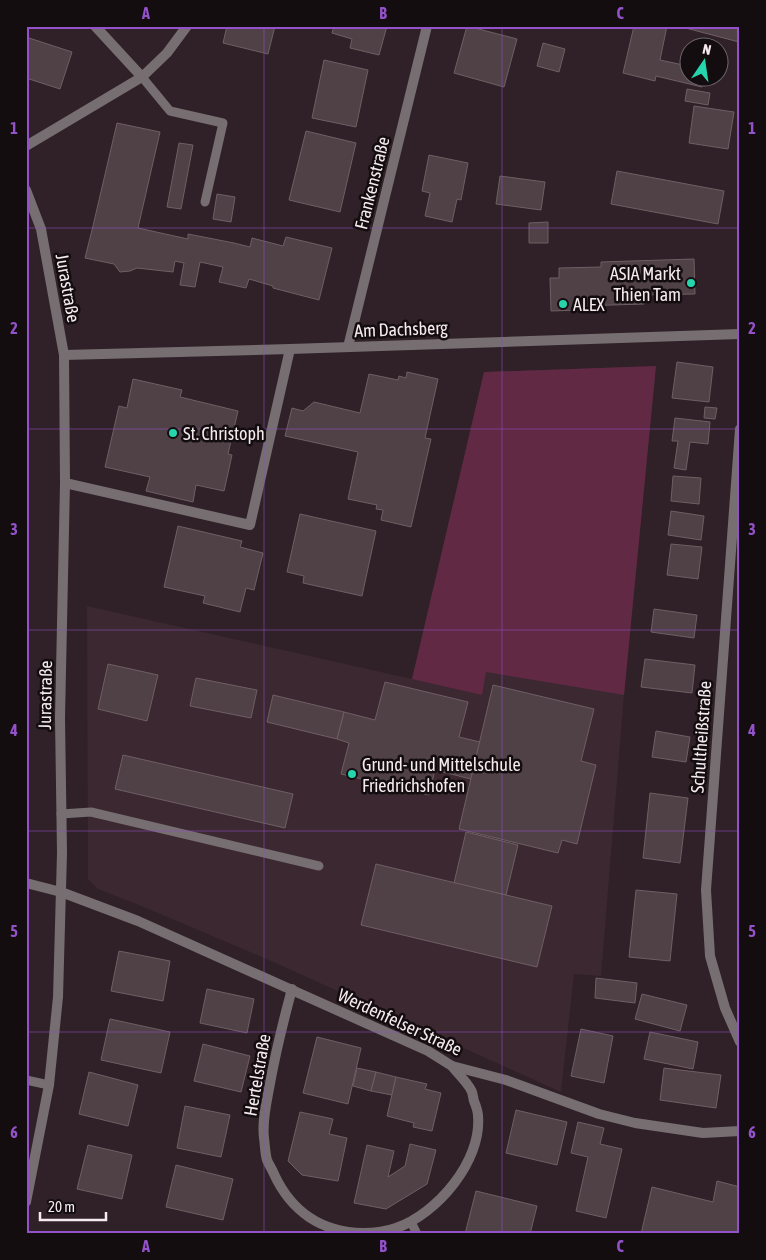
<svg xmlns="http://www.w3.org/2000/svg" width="766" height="1260" font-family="'Asap Condensed',sans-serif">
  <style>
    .built { fill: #3c2830 }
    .green { fill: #612944 }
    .building { fill: #504147; stroke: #6f5f65 }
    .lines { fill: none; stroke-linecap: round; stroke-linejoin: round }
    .service { stroke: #766e71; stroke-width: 9 }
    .minor { stroke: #766e71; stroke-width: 10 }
    .grid { fill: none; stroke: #9352c9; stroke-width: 1; stroke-opacity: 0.55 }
    .poi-dot { fill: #27d5ad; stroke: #130d0f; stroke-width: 2 }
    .labels { text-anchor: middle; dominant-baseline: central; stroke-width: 5; stroke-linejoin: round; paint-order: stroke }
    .street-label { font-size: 18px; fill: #f5ebef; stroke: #130d0f }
    .poi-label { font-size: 18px; fill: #f5ebef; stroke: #130d0f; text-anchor: start }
    .neatline { fill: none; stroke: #9352c9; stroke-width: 2 }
    .grid-label { font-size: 16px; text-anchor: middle; font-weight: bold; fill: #9352c9 }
  </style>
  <rect width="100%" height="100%" fill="#2f2127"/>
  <path class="built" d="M 656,366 L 624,695 L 601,976 L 574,974 L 561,1092 L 269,960 L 139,905 L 98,889 L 88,879 L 87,606 L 412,679 L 484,372 Z"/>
  <path class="green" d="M 656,366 L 624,695 L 486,672 L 482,695 L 412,679 L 484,372 Z"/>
  <g class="building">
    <path d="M 227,26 L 275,26 L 268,54 L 223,43 Z"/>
    <path d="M 334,26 L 387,26 L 379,55 L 350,48 L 352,39 L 332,33 Z"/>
    <path d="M 467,26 L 517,39 L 504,87 L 454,73 Z"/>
    <path d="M 634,26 L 667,26 L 660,60 L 688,66 L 688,78 L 704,78 L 702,87 L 656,76 L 655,81 L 623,73 Z"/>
    <path d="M 678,26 L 740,26 L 740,38 L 739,42 Z"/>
    <path d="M 26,37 L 72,52 L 60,89 L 26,78 Z"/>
    <path d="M 543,43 L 565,49 L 559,72 L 537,66 Z"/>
    <path d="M 324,60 L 368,70 L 356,127 L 312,118 Z"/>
    <path d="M 687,89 L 710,93 L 708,105 L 685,101 Z"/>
    <path d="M 694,106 L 734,112 L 728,149 L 689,143 Z"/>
    <path d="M 117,123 L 160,132 L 138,228 L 188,239 L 188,234 L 234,243 L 250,247 L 252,238 L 283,246 L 286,237 L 332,248 L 319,300 L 273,288 L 273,286 L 249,279 L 246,288 L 219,282 L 223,267 L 200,262 L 195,287 L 180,285 L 184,263 L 175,261 L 173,272 L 137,268 L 130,271 L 120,272 L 114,264 L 85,258 L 93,226 Z"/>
    <path d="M 306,131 L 356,143 L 340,212 L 289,200 Z"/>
    <path d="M 179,143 L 193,145 L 181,209 L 167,207 Z"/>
    <path d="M 429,155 L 468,163 L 461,200 L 457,199 L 452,222 L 425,216 L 430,193 L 422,191 Z"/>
    <path d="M 617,171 L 724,191 L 718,224 L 611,204 Z"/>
    <path d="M 500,176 L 545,182 L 541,210 L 496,204 Z"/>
    <path d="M 217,194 L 235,197 L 231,222 L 213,219 Z"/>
    <path d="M 548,222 L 548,243 L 529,243 L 529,223 Z"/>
    <path d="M 694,259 L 695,294 L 644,295 L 644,304 L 579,306 L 580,310 L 551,311 L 550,278 L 559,278 L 559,268 L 601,267 L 601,262 Z"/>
    <path d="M 677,362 L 713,367 L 709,402 L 672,398 Z"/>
    <path d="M 407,372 L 438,379 L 425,438 L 431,439 L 411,527 L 381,520 L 383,510 L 376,509 L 377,505 L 348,499 L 358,452 L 285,436 L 292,408 L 303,411 L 314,402 L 360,413 L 369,374 L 398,380 L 399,376 L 406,378 Z"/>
    <path d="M 133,379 L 182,390 L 180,397 L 238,411 L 228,454 L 232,455 L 224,491 L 196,485 L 193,502 L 146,491 L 150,477 L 105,467 L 119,406 L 127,408 Z"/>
    <path d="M 705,407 L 717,408 L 715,419 L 704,418 Z"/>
    <path d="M 675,418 L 710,422 L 708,444 L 690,442 L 686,470 L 674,468 L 678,441 L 672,441 Z"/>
    <path d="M 673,476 L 701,478 L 699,504 L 671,501 Z"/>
    <path d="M 671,511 L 704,516 L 701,540 L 668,535 Z"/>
    <path d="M 300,514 L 376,531 L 362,596 L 303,583 L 304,576 L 287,572 Z"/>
    <path d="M 178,526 L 242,541 L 240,547 L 263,553 L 254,590 L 246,588 L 240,612 L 203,603 L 205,596 L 164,587 Z"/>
    <path d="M 671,544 L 702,547 L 698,579 L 667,575 Z"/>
    <path d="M 654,609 L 697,615 L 694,638 L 651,632 Z"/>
    <path d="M 645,659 L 695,665 L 692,693 L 641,687 Z"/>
    <path d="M 108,664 L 158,675 L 147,721 L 98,709 Z"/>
    <path d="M 196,678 L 257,690 L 251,718 L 190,706 Z"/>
    <path d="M 385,682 L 468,702 L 459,737 L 480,742 L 471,779 L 435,770 L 429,795 L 341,774 L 349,743 L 337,739 L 344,712 L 375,720 Z"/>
    <path d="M 493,685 L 594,709 L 581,761 L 596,765 L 577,844 L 562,840 L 558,853 L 459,829 Z"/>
    <path d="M 273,695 L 344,712 L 337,739 L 267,722 Z"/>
    <path d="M 656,731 L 690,737 L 686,762 L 652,757 Z"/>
    <path d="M 123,755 L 293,794 L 285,828 L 115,789 Z"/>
    <path d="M 650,793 L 688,798 L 680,863 L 643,858 Z"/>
    <path d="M 466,832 L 518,845 L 506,895 L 454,883 Z"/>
    <path d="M 376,864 L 552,906 L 537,967 L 361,925 Z"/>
    <path d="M 636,890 L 677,894 L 670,961 L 629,957 Z"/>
    <path d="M 119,951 L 170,961 L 163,1001 L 111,991 Z"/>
    <path d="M 596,978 L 637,983 L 635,1003 L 595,998 Z"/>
    <path d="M 207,989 L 254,999 L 247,1033 L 200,1023 Z"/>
    <path d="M 642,994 L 687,1005 L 680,1031 L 635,1019 Z"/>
    <path d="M 110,1019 L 170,1032 L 161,1073 L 101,1060 Z"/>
    <path d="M 581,1029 L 613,1036 L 604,1083 L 571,1076 Z"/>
    <path d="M 650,1032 L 698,1042 L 693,1069 L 644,1059 Z"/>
    <path d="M 317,1037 L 361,1048 L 348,1104 L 303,1093 Z"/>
    <path d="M 203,1044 L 250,1056 L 241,1092 L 194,1081 Z"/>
    <path d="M 357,1068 L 376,1072 L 371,1091 L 353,1086 Z"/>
    <path d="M 664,1068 L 721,1075 L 716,1108 L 660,1100 Z"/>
    <path d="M 89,1072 L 138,1085 L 128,1126 L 79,1114 Z"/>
    <path d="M 376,1072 L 396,1077 L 392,1095 L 371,1091 Z"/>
    <path d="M 396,1077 L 427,1084 L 425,1089 L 441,1093 L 432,1131 L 413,1127 L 414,1123 L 387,1116 Z"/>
    <path d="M 185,1106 L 230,1115 L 221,1157 L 177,1148 Z"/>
    <path d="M 516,1110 L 567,1122 L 557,1165 L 506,1153 Z"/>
    <path d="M 300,1112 L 333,1119 L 329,1134 L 347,1138 L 338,1181 L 302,1175 L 288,1161 Z"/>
    <path d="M 578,1122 L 604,1128 L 600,1144 L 622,1149 L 606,1218 L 576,1211 L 588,1157 L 571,1153 Z"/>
    <path d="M 410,1144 L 436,1150 L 427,1184 L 386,1209 L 354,1203 L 367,1145 L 394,1151 L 388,1177 L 405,1166 Z"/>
    <path d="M 88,1145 L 132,1155 L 122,1199 L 77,1189 Z"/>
    <path d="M 176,1165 L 233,1179 L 223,1220 L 166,1207 Z"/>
    <path d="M 717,1181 L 740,1187 L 740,1234 L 641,1234 L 652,1187 L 713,1202 Z"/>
    <path d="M 476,1191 L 537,1206 L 530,1234 L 465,1234 Z"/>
  </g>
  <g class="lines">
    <g class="service">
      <path d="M 142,77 L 170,111 L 223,123 L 205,202"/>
      <path d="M 61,814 L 91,812 L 319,866"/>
      <path d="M 26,1080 L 49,1085"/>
      <path d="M 411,1222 L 417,1234"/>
    </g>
    <g class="minor">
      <path d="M 95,26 L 142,77"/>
      <path d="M 26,146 L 142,77 L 167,53 L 187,26"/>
      <path d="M 26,190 L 41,229 L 64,355 L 65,483 L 60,718 L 62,853 L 58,997 L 49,1085 L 26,1202"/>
      <path d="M 348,347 L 427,26"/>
      <path d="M 64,355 L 290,349 L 740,334"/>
      <path d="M 740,429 L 706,890 L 710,956 L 725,1008 L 740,1042"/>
      <path d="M 65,483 L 250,525 L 290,349"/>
      <path d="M 26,883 L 61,892 L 138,921 L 428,1051 L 452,1066 L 506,1080 L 599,1114 L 635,1123 L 703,1133 L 740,1131"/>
      <path d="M 292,989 C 283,1022 275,1055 269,1089 C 266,1105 262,1122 264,1138 C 265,1145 265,1153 267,1160 C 269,1165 272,1169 274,1174 C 291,1211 321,1232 363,1233 C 374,1233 385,1232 396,1228 C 437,1214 482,1161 478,1116 C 478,1111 476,1106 474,1101 C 473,1098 473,1093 471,1090 C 467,1082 458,1074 452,1066"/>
    </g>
  </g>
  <path class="grid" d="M 264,26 L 264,1234M 502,26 L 502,1234M 26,228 L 740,228M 26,429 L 740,429M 26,630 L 740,630M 26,831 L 740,831M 26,1032 L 740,1032"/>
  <g class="poi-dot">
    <circle cx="691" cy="283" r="5"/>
    <circle cx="563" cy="304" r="5"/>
    <circle cx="173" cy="433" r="5"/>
    <circle cx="352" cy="774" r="5"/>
  </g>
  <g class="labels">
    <g class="street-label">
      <text transform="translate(372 183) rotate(-76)">Frankenstraße</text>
      <text transform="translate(68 288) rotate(80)">Jurastraße</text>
      <text transform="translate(401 329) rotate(-2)">Am Dachsberg</text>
      <text transform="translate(45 695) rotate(-89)">Jurastraße</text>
      <text transform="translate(701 737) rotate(-86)">Schultheißstraße</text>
      <text transform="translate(400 1022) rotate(25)">Werdenfelser Straße</text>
      <text transform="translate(257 1075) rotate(-80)">Hertelstraße</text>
    </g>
    <g class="poi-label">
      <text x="681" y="273" text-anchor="end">ASIA Markt<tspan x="681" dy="21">Thien Tam</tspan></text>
      <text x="573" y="304">ALEX</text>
      <text x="183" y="433">St. Christoph</text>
      <text x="362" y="764">Grund- und Mittelschule<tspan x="362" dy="21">Friedrichshofen</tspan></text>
    </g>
  </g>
  <rect width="766" height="1260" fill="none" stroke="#130d0f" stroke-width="55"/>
  <g transform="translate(704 62) rotate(13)"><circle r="24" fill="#130d0f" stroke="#6d6669"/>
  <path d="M0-4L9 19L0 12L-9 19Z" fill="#27d5ad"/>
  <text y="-8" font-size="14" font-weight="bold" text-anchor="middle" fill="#f5ebef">N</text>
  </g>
  <path d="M40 1212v8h66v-8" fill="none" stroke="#f5ebef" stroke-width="2.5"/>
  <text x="48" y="1212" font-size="15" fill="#f5ebef" stroke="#130d0f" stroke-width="4" paint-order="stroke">20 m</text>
  <rect x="28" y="28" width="710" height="1204" class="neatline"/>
  <g class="grid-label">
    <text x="146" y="19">A</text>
    <text x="383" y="19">B</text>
    <text x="620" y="19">C</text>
    <text x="14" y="134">1</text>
    <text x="752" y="134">1</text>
    <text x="14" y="334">2</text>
    <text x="752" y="334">2</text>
    <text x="14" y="535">3</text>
    <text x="752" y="535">3</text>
    <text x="14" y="736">4</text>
    <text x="752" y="736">4</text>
    <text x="14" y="937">5</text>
    <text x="752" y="937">5</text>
    <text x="14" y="1138">6</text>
    <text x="752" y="1138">6</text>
    <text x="146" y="1252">A</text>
    <text x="383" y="1252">B</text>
    <text x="620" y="1252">C</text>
  </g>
</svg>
